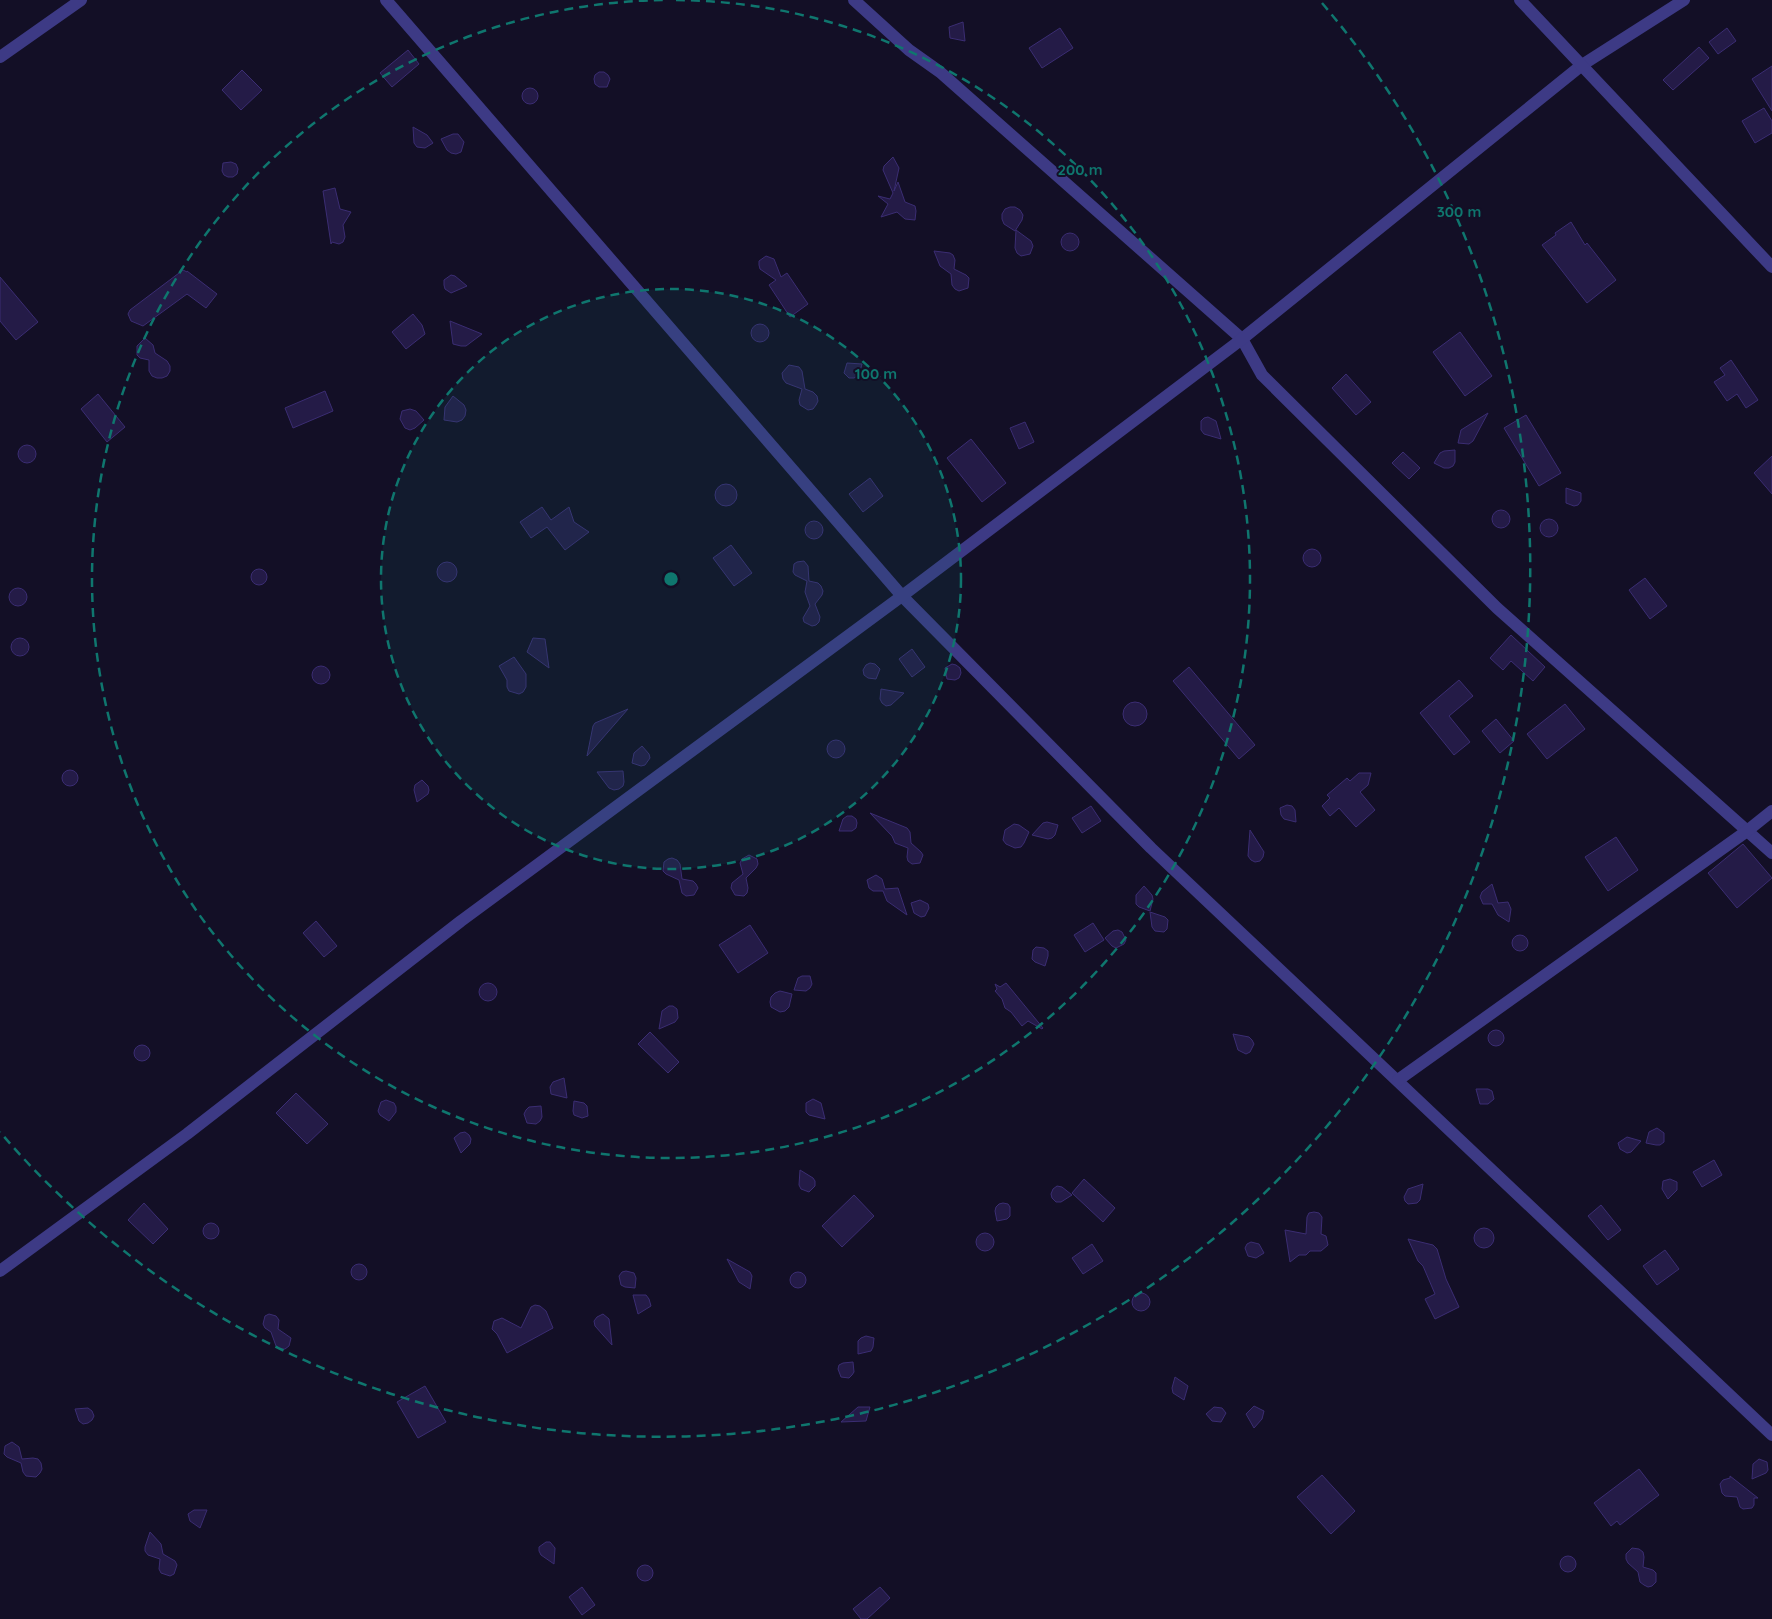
<svg xmlns="http://www.w3.org/2000/svg" width="1772" height="1619" font-family="Quicksand,sans-serif">
  <style>
    .building { fill: #241b47; stroke: #3b2d73 }
    .lines { fill: none; stroke-linecap: round; stroke-linejoin: round }
    .minor { stroke: #3d3a85; stroke-width: 12 }
    .tertiary { stroke: #3d3a85; stroke-width: 12 }
    .ring { fill: none; stroke: #0f766e; stroke-width: 2.5; stroke-dasharray: 9 6 }
    .centre { fill: #0f766e; stroke: #130f26; stroke-width: 2.5 }
    .ring-label { font-size: 15px; text-anchor: middle; font-weight: bold; fill: #0f766e; stroke: #130f26; stroke-width: 4; stroke-linejoin: round; paint-order: stroke }
  </style>
  <rect width="100%" height="100%" fill="#130f26"/>
  <g class="building">
    <path d="M 963,22 L 965,41 L 950,38 L 949,27 Z"/>
    <path d="M 1060,28 L 1073,48 L 1042,68 L 1029,48 Z"/>
    <path d="M 1727,28 L 1736,41 L 1718,54 L 1709,42 Z"/>
    <path d="M 1699,47 L 1709,58 L 1673,90 L 1663,80 Z"/>
    <path d="M 408,50 L 419,64 L 392,87 L 380,73 Z"/>
    <path d="M 1772,66 L 1772,111 L 1752,79 Z"/>
    <path d="M 242,70 L 262,90 L 241,110 L 222,90 Z"/>
    <path d="M 599,72 L 604,72 L 608,75 L 610,79 L 607,87 L 599,87 L 595,84 L 594,79 L 595,75 Z"/>
    <circle cx="530" cy="96" r="8"/>
    <path d="M 1764,108 L 1772,121 L 1772,133 L 1755,143 L 1742,121 Z"/>
    <path d="M 413,127 L 427,135 L 433,143 L 425,148 L 417,147 L 414,143 Z"/>
    <path d="M 453,134 L 458,134 L 464,142 L 461,152 L 456,154 L 451,153 L 447,150 L 441,139 Z"/>
    <path d="M 893,157 L 899,168 L 894,191 L 898,182 L 905,202 L 915,206 L 916,211 L 915,220 L 905,219 L 897,212 L 881,217 L 888,204 L 878,196 L 890,199 L 893,193 L 883,170 L 884,166 Z"/>
    <path d="M 231,162 L 236,164 L 238,169 L 237,174 L 233,177 L 228,177 L 224,175 L 222,171 L 223,163 Z"/>
    <path d="M 335,188 L 340,209 L 351,212 L 343,225 L 345,237 L 343,242 L 339,244 L 332,242 L 331,244 L 323,191 Z"/>
    <path d="M 1010,207 L 1015,207 L 1020,210 L 1023,215 L 1022,220 L 1015,231 L 1004,224 L 1002,219 L 1002,214 L 1005,209 Z"/>
    <path d="M 1571,222 L 1585,245 L 1587,243 L 1616,280 L 1587,303 L 1542,245 L 1556,235 L 1555,233 Z"/>
    <path d="M 1016,230 L 1031,241 L 1033,246 L 1030,254 L 1021,256 L 1017,253 L 1015,248 Z"/>
    <circle cx="1070" cy="242" r="9"/>
    <path d="M 934,251 L 950,253 L 953,255 L 955,260 L 954,269 L 966,275 L 969,278 L 968,288 L 959,291 L 955,289 L 952,285 L 951,274 L 940,266 Z"/>
    <path d="M 766,256 L 774,259 L 781,277 L 787,273 L 808,304 L 790,317 L 769,285 L 776,280 L 760,269 L 759,265 L 759,261 Z"/>
    <path d="M 183,270 L 187,272 L 187,271 L 217,294 L 206,308 L 187,294 L 143,326 L 131,321 L 128,314 L 130,310 Z"/>
    <path d="M 451,275 L 455,276 L 467,286 L 451,293 L 445,289 L 444,285 L 444,280 Z"/>
    <path d="M 0,277 L 38,322 L 16,340 L 0,321 Z"/>
    <path d="M 413,314 L 422,325 L 425,334 L 406,349 L 392,332 Z"/>
    <path d="M 450,321 L 482,334 L 466,346 L 461,346 L 453,344 Z"/>
    <circle cx="760" cy="333" r="9"/>
    <path d="M 1460,332 L 1492,376 L 1465,396 L 1433,352 Z"/>
    <path d="M 145,338 L 153,345 L 155,353 L 167,361 L 170,366 L 170,371 L 167,376 L 162,378 L 157,378 L 152,376 L 149,371 L 149,360 L 140,358 L 137,355 L 137,346 Z"/>
    <path d="M 1731,360 L 1758,400 L 1746,408 L 1737,394 L 1727,401 L 1714,382 L 1725,375 L 1720,368 Z"/>
    <path d="M 847,363 L 862,364 L 859,375 L 854,378 L 849,378 L 844,373 Z"/>
    <path d="M 789,365 L 799,367 L 802,371 L 805,389 L 813,392 L 817,396 L 818,401 L 816,405 L 813,409 L 808,410 L 800,405 L 799,400 L 802,389 L 786,383 L 783,379 L 782,373 Z"/>
    <path d="M 1346,374 L 1371,402 L 1356,415 L 1332,388 Z"/>
    <path d="M 325,391 L 333,411 L 293,428 L 285,408 Z"/>
    <path d="M 98,394 L 125,427 L 107,442 L 81,409 Z"/>
    <path d="M 453,396 L 464,405 L 466,410 L 465,416 L 462,420 L 457,422 L 444,420 L 445,407 Z"/>
    <path d="M 410,409 L 416,411 L 424,420 L 415,428 L 410,430 L 405,428 L 400,419 L 402,411 Z"/>
    <path d="M 1488,413 L 1473,441 L 1469,444 L 1458,443 L 1461,430 Z"/>
    <path d="M 1526,415 L 1561,473 L 1539,486 L 1504,428 Z"/>
    <path d="M 1208,417 L 1216,421 L 1221,439 L 1204,434 L 1201,430 L 1201,421 L 1204,418 Z"/>
    <path d="M 1025,422 L 1034,442 L 1019,449 L 1010,428 Z"/>
    <path d="M 971,439 L 1006,483 L 982,502 L 947,458 Z"/>
    <circle cx="27" cy="454" r="9"/>
    <path d="M 1455,450 L 1455,462 L 1453,466 L 1449,468 L 1444,468 L 1434,463 L 1440,453 L 1444,451 Z"/>
    <path d="M 1403,452 L 1420,468 L 1409,479 L 1392,463 Z"/>
    <path d="M 1772,456 L 1772,494 L 1754,473 Z"/>
    <path d="M 870,478 L 883,496 L 863,512 L 849,494 Z"/>
    <circle cx="726" cy="495" r="11"/>
    <path d="M 1566,488 L 1581,493 L 1581,501 L 1578,505 L 1574,506 L 1566,503 Z"/>
    <path d="M 542,507 L 551,520 L 569,507 L 574,522 L 589,532 L 565,550 L 547,527 L 531,538 L 520,522 Z"/>
    <circle cx="1501" cy="519" r="9"/>
    <circle cx="1549" cy="528" r="9"/>
    <circle cx="814" cy="530" r="9"/>
    <path d="M 731,545 L 752,573 L 734,586 L 713,558 Z"/>
    <circle cx="1312" cy="558" r="9"/>
    <path d="M 804,561 L 808,566 L 809,581 L 818,583 L 821,586 L 823,591 L 822,595 L 815,604 L 820,617 L 819,622 L 816,625 L 812,626 L 804,622 L 803,618 L 810,606 L 805,592 L 807,581 L 795,575 L 793,572 L 794,564 L 797,562 Z"/>
    <circle cx="447" cy="572" r="10"/>
    <circle cx="259" cy="577" r="8"/>
    <path d="M 1645,578 L 1667,606 L 1650,619 L 1629,590 Z"/>
    <circle cx="18" cy="597" r="9"/>
    <path d="M 1511,635 L 1545,667 L 1533,681 L 1511,661 L 1503,670 L 1490,658 Z"/>
    <path d="M 533,638 L 545,639 L 549,668 L 527,652 Z"/>
    <circle cx="20" cy="647" r="9"/>
    <path d="M 912,649 L 925,667 L 912,677 L 899,659 Z"/>
    <path d="M 514,657 L 526,674 L 526,687 L 523,692 L 519,694 L 509,691 L 507,687 L 507,680 L 499,666 Z"/>
    <path d="M 870,663 L 875,664 L 880,669 L 876,679 L 868,678 L 864,675 L 863,670 L 866,665 Z"/>
    <path d="M 952,664 L 956,665 L 960,668 L 961,673 L 959,678 L 955,680 L 947,679 L 945,668 Z"/>
    <circle cx="321" cy="675" r="9"/>
    <path d="M 1189,667 L 1255,745 L 1239,759 L 1173,681 Z"/>
    <path d="M 1459,680 L 1473,696 L 1449,716 L 1470,742 L 1454,755 L 1420,713 Z"/>
    <path d="M 881,689 L 904,693 L 891,705 L 886,706 L 882,703 L 880,699 Z"/>
    <circle cx="1135" cy="714" r="12"/>
    <path d="M 1565,704 L 1585,729 L 1547,759 L 1527,734 Z"/>
    <path d="M 628,709 L 587,756 L 593,726 L 595,723 Z"/>
    <path d="M 1496,719 L 1514,741 L 1500,753 L 1482,731 Z"/>
    <circle cx="836" cy="749" r="9"/>
    <path d="M 642,746 L 649,754 L 650,758 L 645,765 L 641,766 L 632,763 L 634,753 Z"/>
    <circle cx="70" cy="778" r="8"/>
    <path d="M 623,771 L 624,782 L 623,786 L 619,789 L 614,790 L 609,788 L 597,772 Z"/>
    <path d="M 1359,773 L 1371,773 L 1368,785 L 1360,792 L 1375,810 L 1356,827 L 1339,808 L 1330,816 L 1322,806 L 1330,798 L 1327,795 L 1347,778 L 1350,781 Z"/>
    <path d="M 422,780 L 428,786 L 429,790 L 428,794 L 417,802 L 414,790 L 415,785 Z"/>
    <path d="M 1287,805 L 1292,806 L 1295,810 L 1296,822 L 1284,819 L 1281,815 L 1280,808 Z"/>
    <path d="M 1091,806 L 1101,821 L 1082,833 L 1072,818 Z"/>
    <path d="M 870,813 L 907,828 L 910,832 L 911,843 L 921,852 L 923,855 L 920,863 L 912,864 L 908,861 L 907,857 L 908,848 L 895,843 L 892,836 Z"/>
    <path d="M 847,816 L 852,816 L 856,819 L 857,823 L 856,828 L 852,831 L 839,831 L 843,819 Z"/>
    <path d="M 1047,822 L 1058,825 L 1055,835 L 1052,838 L 1048,839 L 1032,835 L 1043,823 Z"/>
    <path d="M 1014,824 L 1019,825 L 1029,832 L 1024,843 L 1021,847 L 1015,848 L 1006,844 L 1003,840 L 1005,830 Z"/>
    <path d="M 1250,830 L 1264,852 L 1263,857 L 1260,861 L 1255,862 L 1251,860 L 1248,856 Z"/>
    <path d="M 1616,837 L 1638,870 L 1608,891 L 1585,857 Z"/>
    <path d="M 1743,844 L 1772,878 L 1737,908 L 1708,873 Z"/>
    <path d="M 749,855 L 757,859 L 758,864 L 756,868 L 746,878 L 748,888 L 747,893 L 744,896 L 735,895 L 731,888 L 732,883 L 743,874 L 740,863 L 742,859 Z"/>
    <path d="M 672,858 L 677,860 L 680,864 L 682,879 L 693,881 L 696,884 L 698,888 L 694,895 L 686,896 L 682,893 L 679,880 L 666,874 L 663,871 L 664,862 L 668,859 Z"/>
    <path d="M 876,875 L 882,879 L 885,889 L 898,888 L 907,915 L 887,901 L 883,891 L 873,891 L 869,888 L 867,880 Z"/>
    <path d="M 1492,884 L 1498,903 L 1508,902 L 1511,909 L 1509,922 L 1498,915 L 1492,904 L 1483,904 L 1480,897 L 1482,892 Z"/>
    <path d="M 1144,886 L 1152,895 L 1153,899 L 1150,911 L 1139,907 L 1136,904 L 1136,895 Z"/>
    <path d="M 920,900 L 928,904 L 929,908 L 925,916 L 921,917 L 914,913 L 911,903 Z"/>
    <path d="M 1150,912 L 1165,917 L 1168,920 L 1167,929 L 1164,932 L 1155,931 L 1152,927 Z"/>
    <path d="M 316,921 L 337,946 L 324,957 L 303,933 Z"/>
    <path d="M 1093,923 L 1104,940 L 1085,952 L 1074,935 Z"/>
    <path d="M 750,925 L 768,953 L 738,973 L 719,945 Z"/>
    <path d="M 1118,930 L 1122,932 L 1126,940 L 1124,944 L 1116,948 L 1112,946 L 1105,938 L 1113,931 Z"/>
    <circle cx="1520" cy="943" r="8"/>
    <path d="M 1036,947 L 1044,948 L 1048,951 L 1048,956 L 1045,966 L 1035,962 L 1032,959 L 1033,950 Z"/>
    <path d="M 802,976 L 810,976 L 812,984 L 810,988 L 806,991 L 794,990 L 798,978 Z"/>
    <circle cx="488" cy="992" r="9"/>
    <path d="M 1006,983 L 1043,1028 L 1042,1029 L 1028,1021 L 1022,1026 L 1011,1012 L 1005,1008 L 1002,999 L 995,991 L 997,989 L 995,984 L 1000,987 Z"/>
    <path d="M 780,991 L 792,994 L 789,1007 L 785,1011 L 780,1012 L 771,1007 L 770,1002 L 771,997 L 775,993 Z"/>
    <path d="M 669,1006 L 673,1006 L 677,1009 L 678,1018 L 675,1022 L 659,1029 L 662,1011 Z"/>
    <circle cx="1496" cy="1038" r="8"/>
    <path d="M 650,1032 L 679,1062 L 668,1073 L 638,1044 Z"/>
    <path d="M 1233,1034 L 1249,1037 L 1252,1040 L 1254,1044 L 1250,1052 L 1246,1054 L 1238,1050 Z"/>
    <circle cx="142" cy="1053" r="8"/>
    <path d="M 564,1078 L 567,1098 L 551,1094 L 550,1087 L 553,1082 Z"/>
    <path d="M 1476,1089 L 1488,1089 L 1492,1091 L 1494,1099 L 1488,1104 L 1480,1104 Z"/>
    <path d="M 296,1093 L 328,1124 L 307,1144 L 276,1113 Z"/>
    <path d="M 813,1099 L 821,1103 L 825,1119 L 809,1115 L 806,1112 L 806,1103 Z"/>
    <path d="M 386,1100 L 394,1103 L 396,1107 L 396,1112 L 389,1121 L 380,1115 L 378,1111 L 381,1102 Z"/>
    <path d="M 574,1101 L 584,1103 L 587,1106 L 588,1116 L 582,1118 L 574,1115 L 573,1111 Z"/>
    <path d="M 541,1106 L 542,1117 L 540,1121 L 536,1124 L 527,1123 L 524,1114 L 526,1110 L 529,1107 Z"/>
    <path d="M 1657,1128 L 1664,1133 L 1664,1142 L 1660,1145 L 1656,1145 L 1646,1143 L 1649,1132 Z"/>
    <path d="M 465,1132 L 469,1135 L 471,1139 L 470,1144 L 461,1153 L 454,1138 L 460,1133 Z"/>
    <path d="M 1627,1137 L 1641,1141 L 1631,1152 L 1627,1153 L 1620,1149 L 1618,1143 Z"/>
    <path d="M 1714,1160 L 1722,1175 L 1702,1187 L 1693,1172 Z"/>
    <path d="M 800,1170 L 813,1178 L 815,1181 L 815,1186 L 809,1192 L 801,1189 L 799,1185 Z"/>
    <path d="M 1084,1179 L 1115,1208 L 1103,1222 L 1072,1193 Z"/>
    <path d="M 1670,1179 L 1677,1182 L 1677,1190 L 1668,1199 L 1662,1189 L 1663,1181 Z"/>
    <path d="M 1423,1184 L 1420,1200 L 1417,1203 L 1408,1204 L 1405,1201 L 1404,1197 L 1408,1189 Z"/>
    <path d="M 1057,1186 L 1062,1187 L 1072,1195 L 1061,1202 L 1056,1202 L 1052,1198 L 1051,1194 L 1053,1189 Z"/>
    <path d="M 854,1195 L 874,1216 L 842,1247 L 822,1226 Z"/>
    <path d="M 144,1203 L 168,1229 L 153,1244 L 128,1220 Z"/>
    <path d="M 1003,1203 L 1008,1204 L 1010,1207 L 1010,1216 L 1007,1219 L 997,1221 L 995,1211 L 996,1207 L 999,1204 Z"/>
    <path d="M 1601,1205 L 1621,1230 L 1608,1240 L 1588,1216 Z"/>
    <path d="M 1314,1212 L 1319,1213 L 1322,1217 L 1321,1234 L 1326,1236 L 1328,1245 L 1321,1251 L 1310,1251 L 1306,1255 L 1299,1255 L 1290,1262 L 1285,1230 L 1306,1234 L 1307,1217 L 1309,1213 Z"/>
    <circle cx="211" cy="1231" r="8"/>
    <circle cx="1484" cy="1238" r="10"/>
    <circle cx="985" cy="1242" r="9"/>
    <path d="M 1408,1239 L 1433,1245 L 1437,1249 L 1446,1279 L 1459,1307 L 1435,1319 L 1425,1299 L 1435,1294 L 1423,1266 L 1418,1261 Z"/>
    <path d="M 1251,1242 L 1259,1244 L 1264,1253 L 1256,1258 L 1248,1256 L 1245,1248 L 1247,1244 Z"/>
    <path d="M 1092,1244 L 1103,1261 L 1083,1274 L 1072,1258 Z"/>
    <path d="M 1665,1250 L 1679,1269 L 1657,1285 L 1643,1266 Z"/>
    <path d="M 727,1259 L 750,1272 L 752,1276 L 750,1289 L 739,1282 Z"/>
    <circle cx="359" cy="1272" r="8"/>
    <path d="M 626,1271 L 634,1273 L 636,1278 L 635,1288 L 625,1287 L 621,1285 L 619,1276 L 622,1272 Z"/>
    <circle cx="798" cy="1280" r="8"/>
    <circle cx="1141" cy="1302" r="9"/>
    <path d="M 633,1295 L 646,1295 L 649,1299 L 651,1306 L 638,1314 Z"/>
    <path d="M 535,1305 L 540,1306 L 546,1311 L 553,1328 L 507,1353 L 497,1334 L 492,1329 L 494,1321 L 502,1318 L 521,1328 L 531,1307 Z"/>
    <path d="M 269,1314 L 276,1316 L 279,1320 L 278,1329 L 291,1338 L 289,1346 L 285,1349 L 280,1349 L 276,1346 L 271,1332 L 265,1328 L 263,1324 L 265,1316 Z"/>
    <path d="M 603,1314 L 609,1319 L 612,1345 L 595,1326 L 594,1321 L 597,1317 Z"/>
    <path d="M 866,1336 L 874,1338 L 873,1347 L 871,1351 L 858,1354 L 858,1341 L 861,1338 Z"/>
    <path d="M 853,1362 L 854,1372 L 852,1375 L 849,1378 L 841,1377 L 838,1369 L 839,1365 L 843,1363 Z"/>
    <path d="M 1175,1377 L 1188,1386 L 1184,1400 L 1173,1393 L 1172,1388 Z"/>
    <path d="M 425,1386 L 446,1422 L 418,1438 L 397,1402 Z"/>
    <path d="M 1254,1406 L 1264,1411 L 1262,1419 L 1254,1428 L 1246,1414 Z"/>
    <path d="M 858,1407 L 870,1407 L 866,1421 L 841,1422 Z"/>
    <path d="M 1214,1407 L 1222,1408 L 1226,1413 L 1221,1422 L 1212,1421 L 1206,1414 Z"/>
    <path d="M 88,1408 L 92,1411 L 94,1416 L 92,1420 L 88,1423 L 83,1424 L 79,1421 L 75,1409 Z"/>
    <path d="M 12,1442 L 19,1447 L 22,1459 L 33,1458 L 38,1459 L 41,1463 L 42,1469 L 40,1473 L 36,1477 L 26,1476 L 23,1472 L 21,1463 L 7,1457 L 4,1454 L 5,1446 Z"/>
    <path d="M 1759,1459 L 1767,1462 L 1768,1470 L 1766,1473 L 1752,1479 L 1753,1464 Z"/>
    <path d="M 1639,1469 L 1659,1495 L 1620,1525 L 1617,1521 L 1611,1526 L 1594,1503 Z"/>
    <path d="M 1322,1475 L 1355,1511 L 1331,1534 L 1297,1497 Z"/>
    <path d="M 1730,1476 L 1758,1498 L 1754,1498 L 1754,1505 L 1752,1508 L 1743,1509 L 1740,1507 L 1737,1497 L 1725,1496 L 1722,1493 L 1720,1484 L 1723,1480 L 1730,1478 Z"/>
    <path d="M 194,1510 L 207,1510 L 200,1528 L 190,1521 L 188,1514 Z"/>
    <path d="M 150,1532 L 161,1544 L 163,1554 L 175,1561 L 177,1565 L 174,1574 L 170,1576 L 161,1573 L 159,1569 L 160,1559 L 148,1555 L 145,1551 L 145,1547 Z"/>
    <path d="M 546,1542 L 550,1542 L 555,1548 L 554,1564 L 541,1555 L 539,1551 L 539,1547 Z"/>
    <path d="M 1632,1548 L 1639,1549 L 1643,1552 L 1644,1557 L 1643,1567 L 1653,1570 L 1656,1573 L 1656,1582 L 1652,1586 L 1648,1587 L 1644,1585 L 1640,1582 L 1638,1572 L 1628,1563 L 1626,1559 L 1626,1554 Z"/>
    <circle cx="1568" cy="1564" r="8"/>
    <circle cx="645" cy="1573" r="8"/>
    <path d="M 582,1587 L 595,1605 L 582,1615 L 569,1597 Z"/>
    <path d="M 880,1587 L 890,1598 L 867,1619 L 861,1619 L 853,1609 Z"/>
  </g>
  <g class="lines">
    <g class="minor">
      <path d="M 386,0 L 902,596 L 1151,848 L 1772,1435"/>
      <path d="M 854,0 L 909,50 L 940,72 L 1242,339 L 1262,375 L 1497,608 L 1772,853"/>
      <path d="M 0,57 L 81,0"/>
      <path d="M 1398,1080 L 1747,831 L 1772,811"/>
      <path d="M 0,1271 L 187,1134 L 461,921 L 902,596 L 1242,339 L 1582,65 L 1684,0"/>
    </g>
    <path class="tertiary" d="M 1520,0 L 1772,267"/>
  </g>
  <circle cx="671" cy="579" r="290" fill="#0f766e" fill-opacity=".12"/>
  <g class="ring">
    <circle cx="671" cy="579" r="290"/>
    <path d="M676 0A579 579 0 1 1 666 0"/>
    <path d="M1322 3A869 869 0 1 1 0 1132"/>
  </g>
  <circle cx="671" cy="579" r="8" class="centre"/>
  <g class="ring-label">
    <text x="1080" y="175">200 m</text>
    <text x="1459" y="217">300 m</text>
    <text x="876" y="379">100 m</text>
  </g>
</svg>
